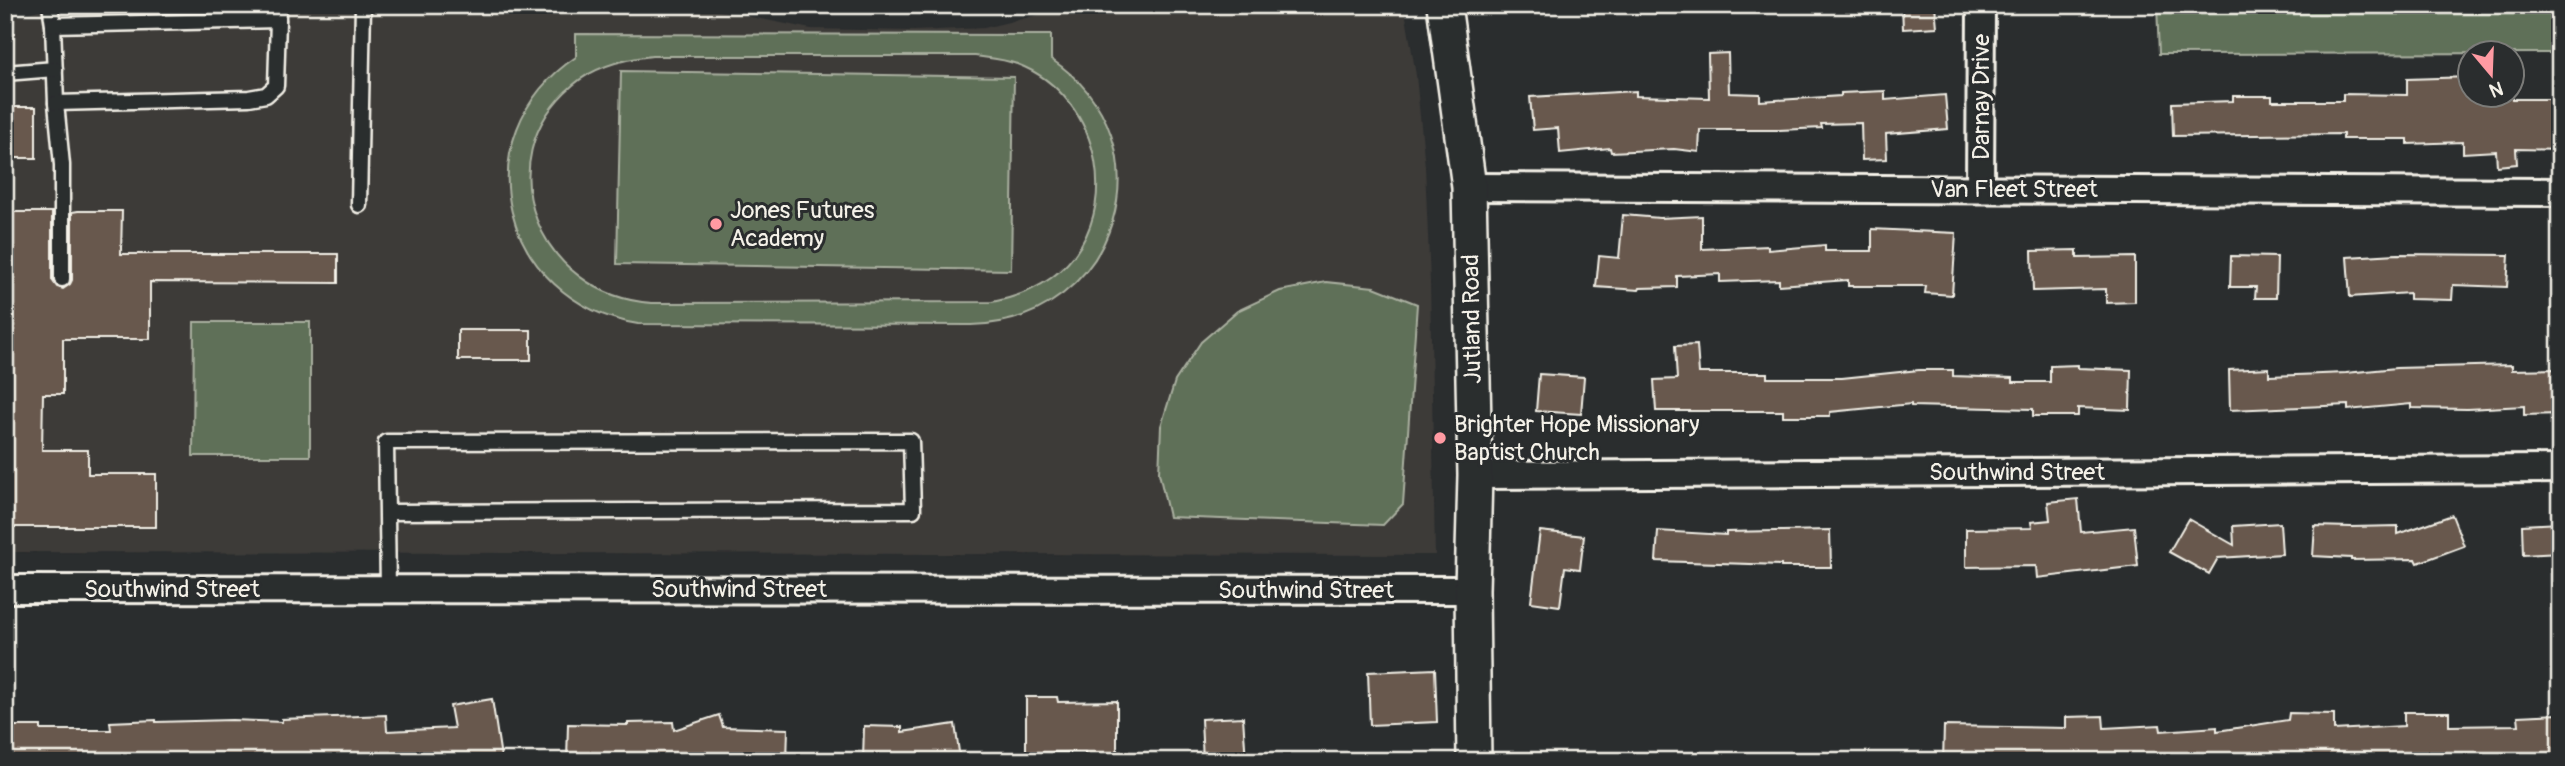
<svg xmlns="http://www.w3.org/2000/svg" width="2565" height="766" font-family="Pangolin,sans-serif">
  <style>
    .built { fill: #3c3a38 }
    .green { fill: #5f6f58; stroke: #aab0a0; stroke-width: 2; fill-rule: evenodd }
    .building { fill: #67594e; stroke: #f4f1e8; stroke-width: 2 }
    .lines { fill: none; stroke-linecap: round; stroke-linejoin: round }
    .service-casing { stroke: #f4f1e8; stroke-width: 19 }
    .minor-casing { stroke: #f4f1e8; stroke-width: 32 }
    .tertiary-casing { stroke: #f4f1e8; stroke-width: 38 }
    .service { stroke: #2a2d2e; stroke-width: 14 }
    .minor { stroke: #2a2d2e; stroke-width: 26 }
    .tertiary { stroke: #2a2d2e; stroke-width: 33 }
    .poi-dot { fill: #ff9aa2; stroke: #2a2d2e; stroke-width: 2.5 }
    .labels { text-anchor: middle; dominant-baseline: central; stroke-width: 6; stroke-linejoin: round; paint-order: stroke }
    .street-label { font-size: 24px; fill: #f4f1e8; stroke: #2a2d2e }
    .poi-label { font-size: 24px; fill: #f4f1e8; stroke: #2a2d2e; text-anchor: start }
  </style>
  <rect width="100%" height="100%" fill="#2a2d2e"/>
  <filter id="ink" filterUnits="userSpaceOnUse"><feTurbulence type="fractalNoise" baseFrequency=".0143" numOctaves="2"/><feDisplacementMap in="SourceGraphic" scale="14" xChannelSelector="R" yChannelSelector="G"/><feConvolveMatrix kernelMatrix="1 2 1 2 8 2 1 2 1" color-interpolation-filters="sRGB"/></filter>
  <g filter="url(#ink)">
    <path class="built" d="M 55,5 L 692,5 L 811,29 L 913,31 L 984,28 L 1078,5 L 1404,5 L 1416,75 L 1425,166 L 1430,281 L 1435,555 L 5,552 L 5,20 Z"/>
    <g class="green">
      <path d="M 2157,5 L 2560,5 L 2560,53 L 2159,54 Z"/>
      <path d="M 576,34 L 1051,35 L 1051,59 C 1174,141 1118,322 971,325 L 638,324 C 501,301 459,136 576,57 ZM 652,56 L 975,56 C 989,58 1004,59 1017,64 C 1103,96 1128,222 1051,278 C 1033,291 1013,298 992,302 L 652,303 C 540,296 483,161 573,85 C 595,66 624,59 652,56 Z"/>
      <path d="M 621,71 L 1014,77 L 1011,270 L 617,264 Z"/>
      <path d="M 1326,282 L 1374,287 L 1417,304 L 1403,504 L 1383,525 L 1169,517 L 1159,473 L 1161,426 L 1175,381 L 1201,342 L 1237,311 L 1280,291 Z"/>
      <path d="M 194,322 L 310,322 L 310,456 L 193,456 Z"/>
    </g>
    <g class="building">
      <path d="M 1902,5 L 1935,5 L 1937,27 L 1903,29 Z"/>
      <path d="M 1728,53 L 1729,93 L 1760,94 L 1760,101 L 1841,96 L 1841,93 L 1885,91 L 1885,100 L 1945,95 L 1948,129 L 1886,134 L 1887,159 L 1862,160 L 1861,123 L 1821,124 L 1822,128 L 1779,130 L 1700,130 L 1699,152 L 1674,149 L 1611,152 L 1610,148 L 1560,153 L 1558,128 L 1533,130 L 1530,97 L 1636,91 L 1636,96 L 1709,98 L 1708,54 Z"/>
      <path d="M 2470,77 L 2470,94 L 2512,94 L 2512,99 L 2560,99 L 2560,150 L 2516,149 L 2517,164 L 2497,166 L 2496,151 L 2463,153 L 2463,142 L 2408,144 L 2408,139 L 2343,139 L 2343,134 L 2173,136 L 2172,103 L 2233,101 L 2233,96 L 2272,96 L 2272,101 L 2343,101 L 2343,94 L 2407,95 L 2407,79 Z"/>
      <rect x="5" y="107" width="31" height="51"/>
      <path d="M 78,211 L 122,211 L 121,254 L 338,254 L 338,283 L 150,282 L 150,339 L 63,339 L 63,394 L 43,394 L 42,450 L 88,450 L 88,474 L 156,474 L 156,527 L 5,527 L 5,212 L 52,212 L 52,280 L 57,287 L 63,289 L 70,284 L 72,280 L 72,212 Z"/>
      <path d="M 1623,215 L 1660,218 L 1702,216 L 1702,249 L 1768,246 L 1768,250 L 1825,245 L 1825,251 L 1872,251 L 1872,229 L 1956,233 L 1952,295 L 1925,293 L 1926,286 L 1848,286 L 1848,280 L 1779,285 L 1779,280 L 1720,282 L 1720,274 L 1677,276 L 1677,287 L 1640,288 L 1639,290 L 1596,287 L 1599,256 L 1619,258 Z"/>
      <path d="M 2077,250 L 2077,258 L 2135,257 L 2135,302 L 2106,303 L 2106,289 L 2033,291 L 2032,251 Z"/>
      <path d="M 2397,254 L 2509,255 L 2507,287 L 2453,285 L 2452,300 L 2409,299 L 2409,293 L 2350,297 L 2347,257 Z"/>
      <path d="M 2231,256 L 2277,257 L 2276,298 L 2255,298 L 2256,287 L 2230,287 Z"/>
      <rect x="458" y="330" width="73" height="30"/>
      <path d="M 1697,345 L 1699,373 L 1767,373 L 1767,378 L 1842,378 L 1919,370 L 1953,370 L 1953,376 L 2013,378 L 2013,382 L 2050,382 L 2050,366 L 2078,365 L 2078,368 L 2131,370 L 2130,410 L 2078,408 L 2078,416 L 2033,416 L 2033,409 L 1911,406 L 1911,404 L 1830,412 L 1830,416 L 1783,416 L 1783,411 L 1656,411 L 1654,380 L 1677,379 L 1675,346 Z"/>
      <path d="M 2512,365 L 2512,370 L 2560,369 L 2560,414 L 2524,415 L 2524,406 L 2467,409 L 2411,408 L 2411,404 L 2348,410 L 2348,405 L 2230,410 L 2229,370 L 2269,368 L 2269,376 L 2346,373 L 2396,368 Z"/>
      <path d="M 1539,374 L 1584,377 L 1581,414 L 1536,411 Z"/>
      <path d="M 2078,499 L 2081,532 L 2134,527 L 2138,566 L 2037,578 L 2036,566 L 1966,567 L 1966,529 L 2032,528 L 2031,522 L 2050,520 L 2048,502 Z"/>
      <path d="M 2452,515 L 2464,546 L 2418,563 L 2416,559 L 2351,560 L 2351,558 L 2313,556 L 2315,526 L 2351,527 L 2398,526 L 2398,534 Z"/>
      <path d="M 2188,519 L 2234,545 L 2233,526 L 2280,523 L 2282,554 L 2218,558 L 2209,574 L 2169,552 Z"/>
      <path d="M 2560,523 L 2560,553 L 2523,555 L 2522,525 Z"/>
      <path d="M 1830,530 L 1831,567 L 1781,567 L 1781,565 L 1656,561 L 1658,531 L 1726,535 L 1726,532 Z"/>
      <path d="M 1540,531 L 1584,536 L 1580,569 L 1565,567 L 1560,606 L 1531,602 Z"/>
      <path d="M 1435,669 L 1437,722 L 1370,725 L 1368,672 Z"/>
      <path d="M 1026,697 L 1057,697 L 1058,702 L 1117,701 L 1117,760 L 1085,760 L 1085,752 L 1026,753 Z"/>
      <path d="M 492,699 L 501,757 L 480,761 L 366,761 L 366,758 L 344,760 L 344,756 L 279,761 L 5,759 L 5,726 L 41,726 L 41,730 L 111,730 L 110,722 L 156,720 L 156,722 L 232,720 L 282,722 L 282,719 L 386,715 L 387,731 L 454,728 L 450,706 Z"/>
      <path d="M 2404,712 L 2449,712 L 2449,726 L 2519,725 L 2518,716 L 2560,714 L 2560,759 L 2404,760 L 2404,756 L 2324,761 L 1943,761 L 1944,726 L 2066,728 L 2066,717 L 2103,716 L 2104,728 L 2160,725 L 2161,731 L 2217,727 L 2217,731 L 2288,720 L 2289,713 L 2334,714 L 2334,730 L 2404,726 Z"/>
      <path d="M 719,715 L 723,727 L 788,729 L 787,761 L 567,761 L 568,724 L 628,725 L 628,723 L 673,722 L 674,730 Z"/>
      <path d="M 1243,717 L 1246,761 L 1203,761 L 1201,719 Z"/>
      <path d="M 955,724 L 960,759 L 863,760 L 864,726 L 902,727 L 902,732 Z"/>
    </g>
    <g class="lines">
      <g class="service-casing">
        <g id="service">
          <path d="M 50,5 L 53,25 L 56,103 L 62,165 L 62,279"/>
          <path d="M 278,5 L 278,20"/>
          <path d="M 53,25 L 278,20 L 276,86 L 266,95 L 249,98 L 56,103"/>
          <path d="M 5,73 L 55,69"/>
          <path d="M 359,205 L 363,5"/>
          <path d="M 387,512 L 913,510 L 911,441 L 386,442 L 388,589"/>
        </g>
      </g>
      <g class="minor-casing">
        <g id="minor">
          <path d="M 1469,187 L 2560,192"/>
          <path d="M 1980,189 L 1981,5"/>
          <path d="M 1475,475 L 2560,469"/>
          <path d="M 5,589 L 1472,590"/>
        </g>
      </g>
      <g class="tertiary-casing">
        <path id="tertiary" d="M 1444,5 L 1469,187 L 1475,475 L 1472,590 L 1474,761"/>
      </g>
      <use href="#service" class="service"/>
      <use href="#minor" class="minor"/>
      <use href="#tertiary" class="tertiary"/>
    </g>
  </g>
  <g class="poi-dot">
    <circle cx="716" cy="224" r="7"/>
    <circle cx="1440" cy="438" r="7"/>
  </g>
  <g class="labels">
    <g class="street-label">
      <text transform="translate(1981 97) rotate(-90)">Darnay Drive</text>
      <text x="2014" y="189">Van Fleet Street</text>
      <text transform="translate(1472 319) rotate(-91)">Jutland Road</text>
      <text x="2017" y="472">Southwind Street</text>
      <text x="172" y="589">Southwind Street</text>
      <text x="739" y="589">Southwind Street</text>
      <text x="1306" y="590">Southwind Street</text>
    </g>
    <g class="poi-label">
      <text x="730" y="210">Jones Futures<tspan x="730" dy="28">Academy</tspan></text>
      <text x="1454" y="424">Brighter Hope Missionary<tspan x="1454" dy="28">Baptist Church</tspan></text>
    </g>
  </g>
  <rect width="2565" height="766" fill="none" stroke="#2a2d2e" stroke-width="28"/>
  <rect x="14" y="14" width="2537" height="738" fill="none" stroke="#f4f1e8" stroke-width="2.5" filter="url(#ink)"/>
  <g transform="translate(2491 74) rotate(161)"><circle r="33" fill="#2a2d2e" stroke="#7b7b78" stroke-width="2"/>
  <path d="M0-5L12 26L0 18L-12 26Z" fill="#ff9aa2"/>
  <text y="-10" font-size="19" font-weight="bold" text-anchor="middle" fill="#f4f1e8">N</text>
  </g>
</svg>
